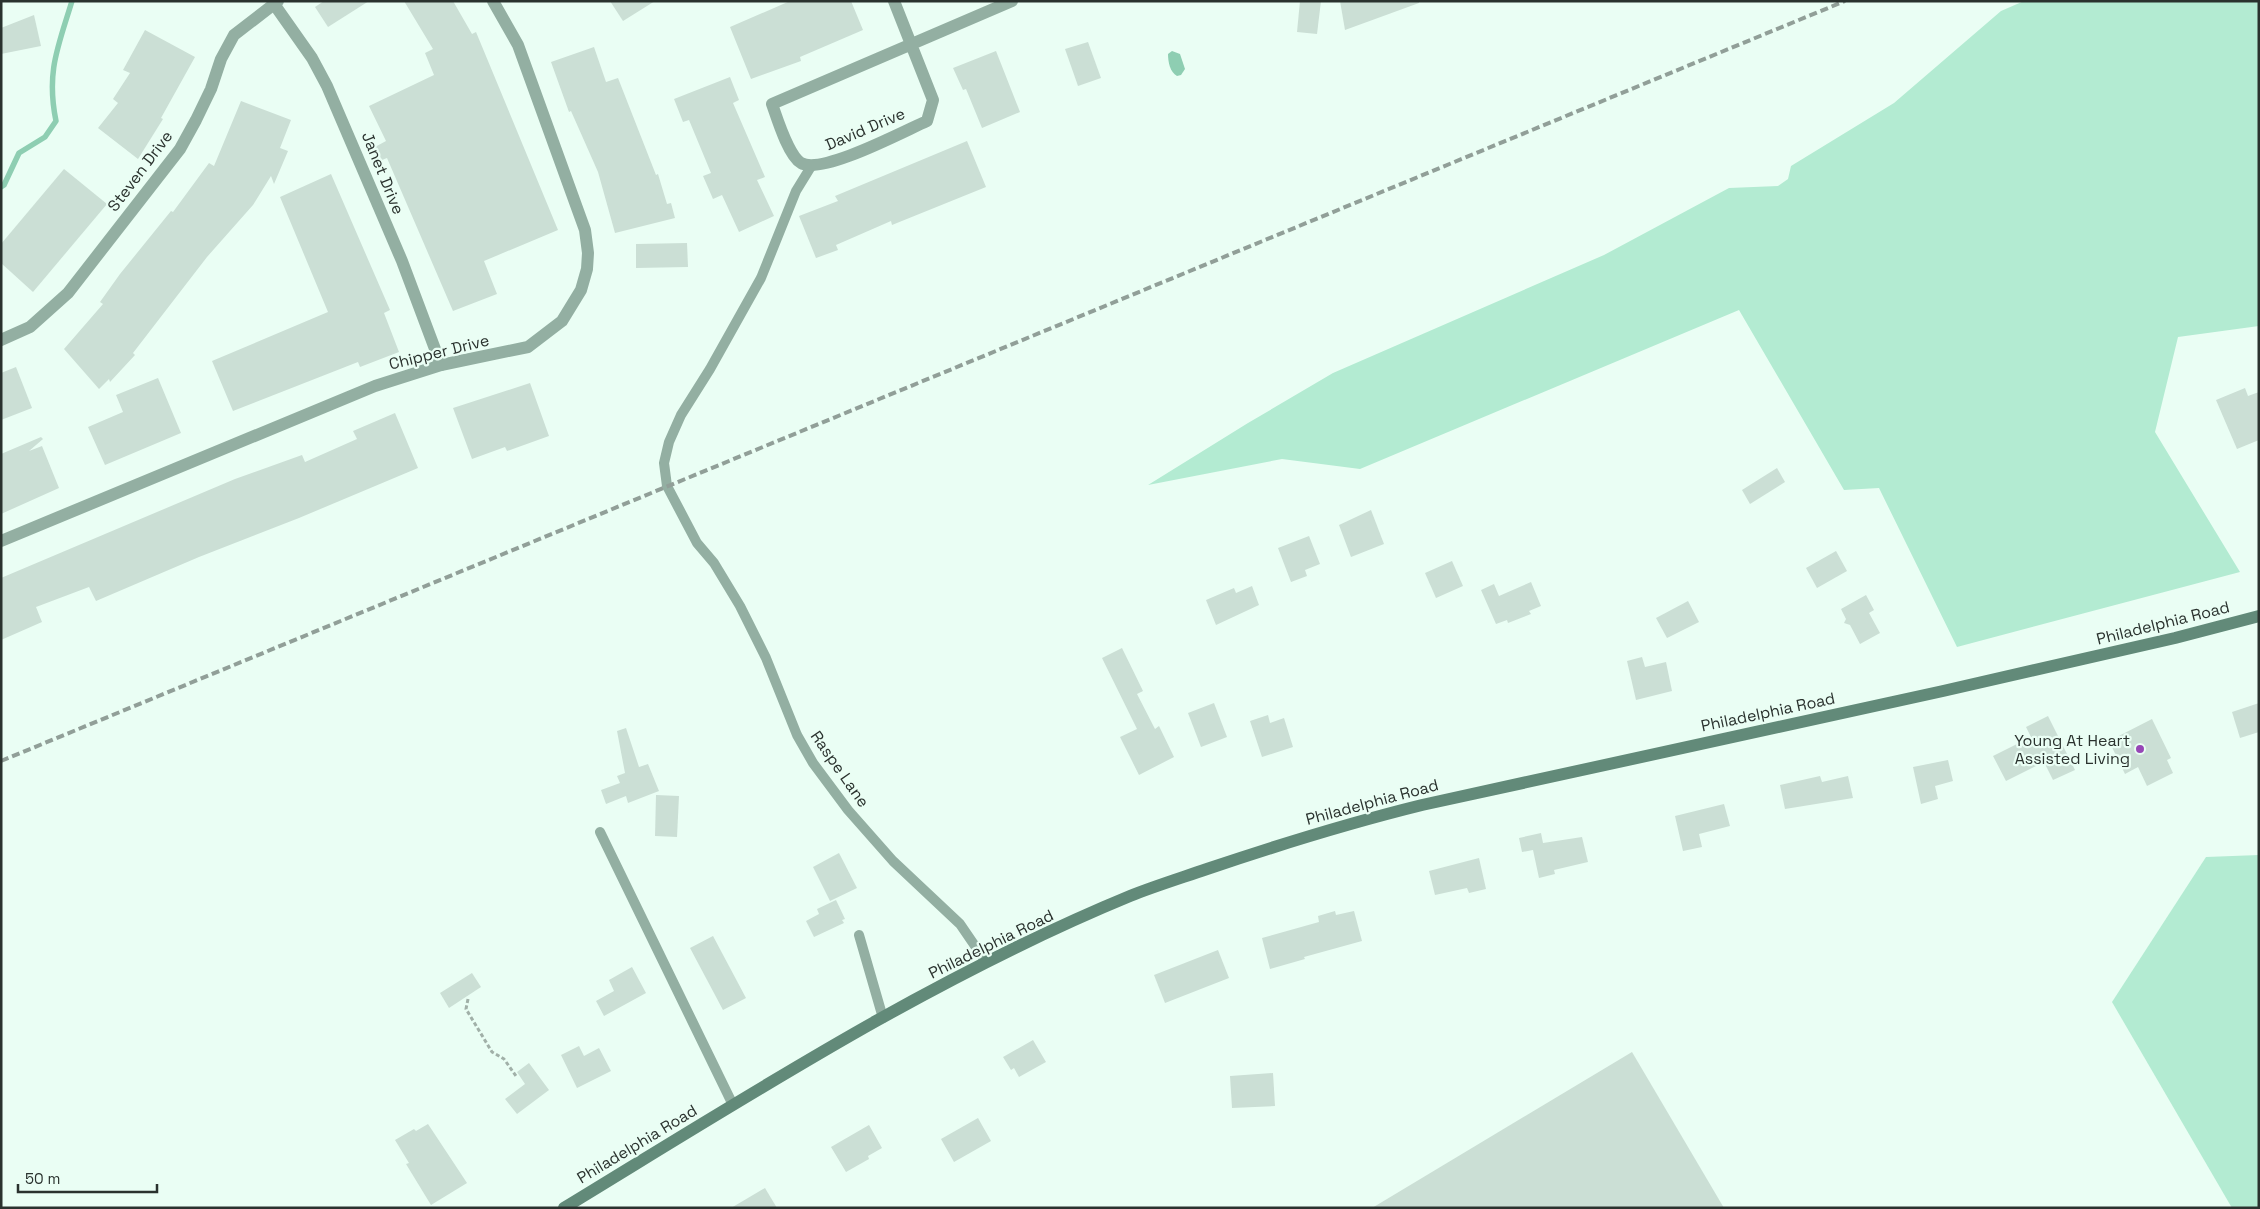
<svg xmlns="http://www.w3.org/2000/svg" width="2260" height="1209" font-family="'Space Grotesk',sans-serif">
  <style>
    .green { fill: #b3ebd2 }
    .water { fill: #8eceb2 }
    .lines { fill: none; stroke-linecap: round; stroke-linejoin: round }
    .stream { stroke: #8eceb2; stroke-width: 5.5 }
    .building { fill: #cbdfd5 }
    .path { stroke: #a1b0a8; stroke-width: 3; stroke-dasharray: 4 2.5; stroke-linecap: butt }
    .service { stroke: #93afa2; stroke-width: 10 }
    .minor { stroke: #93afa2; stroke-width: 12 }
    .secondary { stroke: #628a79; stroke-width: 12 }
    .rail { stroke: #919f98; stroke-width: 4; stroke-dasharray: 8 4; stroke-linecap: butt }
    .poi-dot { fill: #9746b6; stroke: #eafef4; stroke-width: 2 }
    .labels { text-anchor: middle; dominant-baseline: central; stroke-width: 4.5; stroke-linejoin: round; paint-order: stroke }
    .street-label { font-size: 16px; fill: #2a322e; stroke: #eafef4 }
    .poi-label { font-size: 16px; fill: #2a322e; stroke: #eafef4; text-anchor: end }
  </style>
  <rect width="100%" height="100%" fill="#eafef4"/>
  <g class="green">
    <path d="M 2024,1 L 2259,1 L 2259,326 L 2178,337 L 2155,432 L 2240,572 L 1957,647 L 1879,488 L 1844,490 L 1739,310 L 1360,469 L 1282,459 L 1148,485 L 1248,423 L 1333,373 L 1604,255 L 1729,188 L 1778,186 L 1788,179 L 1791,166 L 1894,103 L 2001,11 Z"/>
    <path d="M 2259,855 L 2259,1208 L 2232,1208 L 2112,1002 L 2206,857 Z"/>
  </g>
  <path class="water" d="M 1172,51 L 1180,54 L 1185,69 L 1181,75 L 1177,76 C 1170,72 1168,62 1168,54 Z"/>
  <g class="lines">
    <path class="stream" d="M 1,187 L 4,185 L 19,153 L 45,137 L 56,121 C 46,72 58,47 72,1"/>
  </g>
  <g class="building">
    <path d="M 324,1 L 369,1 L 328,27 L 315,7 Z"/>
    <path d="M 404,1 L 453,1 L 472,34 L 476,32 L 558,230 L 484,261 L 497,294 L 453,311 L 387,158 L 382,160 L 375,147 L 386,141 L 369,106 L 434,75 L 425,53 L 433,49 Z"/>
    <path d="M 610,1 L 655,1 L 623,21 Z"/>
    <path d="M 790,1 L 851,1 L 863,30 L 800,57 L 801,61 L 751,79 L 730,27 Z"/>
    <path d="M 1300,1 L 1321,1 L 1317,34 L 1297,32 Z"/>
    <path d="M 1340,1 L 1419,1 L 1419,3 L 1345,30 Z"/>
    <path d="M 34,15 L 41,46 L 1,54 L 1,28 Z"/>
    <path d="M 145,30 L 195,57 L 161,118 L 163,119 L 138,159 L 98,128 L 118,103 L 113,99 L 130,73 L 123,70 Z"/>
    <path d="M 1088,42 L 1101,78 L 1078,86 L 1065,49 Z"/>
    <path d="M 594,47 L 606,82 L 618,78 L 656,175 L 658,174 L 667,204 L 671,203 L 675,218 L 615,233 L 598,172 L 571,111 L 569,112 L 551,62 Z"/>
    <path d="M 996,51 L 1020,112 L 982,128 L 966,89 L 963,90 L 953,68 Z"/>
    <path d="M 730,77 L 739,100 L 733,103 L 765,177 L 757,180 L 774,216 L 739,232 L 722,195 L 713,199 L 703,176 L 711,173 L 689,120 L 683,122 L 674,99 Z"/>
    <path d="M 241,101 L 291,120 L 280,148 L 288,151 L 274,184 L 271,176 L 253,205 L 207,257 L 133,353 L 135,355 L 110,382 L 109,379 L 99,389 L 64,349 L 103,304 L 100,302 L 120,274 L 171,211 L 173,212 L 209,163 L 214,166 Z"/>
    <path d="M 967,141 L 986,187 L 892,225 L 891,221 L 836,245 L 838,250 L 816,258 L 799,216 L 838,201 L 835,196 Z"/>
    <path d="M 64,169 L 107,204 L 33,292 L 1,263 L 1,244 Z"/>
    <path d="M 331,174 L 390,310 L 384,313 L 399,352 L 360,367 L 358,362 L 233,411 L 212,361 L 328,312 L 280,197 Z"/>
    <path d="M 687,243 L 688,267 L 636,268 L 636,244 Z"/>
    <path d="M 16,367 L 32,408 L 1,420 L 1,373 Z"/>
    <path d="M 158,378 L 181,433 L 105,465 L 88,427 L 123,412 L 116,395 Z"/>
    <path d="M 530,383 L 549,436 L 507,451 L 505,447 L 472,459 L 453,408 Z"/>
    <path d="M 2245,388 L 2248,396 L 2259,392 L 2259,440 L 2237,449 L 2216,400 Z"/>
    <path d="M 395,413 L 418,468 L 299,518 L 199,557 L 96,601 L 89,587 L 36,607 L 42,622 L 1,640 L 1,578 L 235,479 L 302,455 L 305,462 L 357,439 L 353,431 Z"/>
    <path d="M 41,437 L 43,439 L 29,451 L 42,446 L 59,488 L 1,514 L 1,454 Z"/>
    <path d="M 1777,468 L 1785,482 L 1750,504 L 1742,490 Z"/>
    <path d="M 1371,510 L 1384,544 L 1351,557 L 1339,525 Z"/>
    <path d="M 1309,536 L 1320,564 L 1305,570 L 1307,576 L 1291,582 L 1278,548 Z"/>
    <path d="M 1836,551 L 1847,571 L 1817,588 L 1806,568 Z"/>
    <path d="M 1452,561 L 1463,586 L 1436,598 L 1425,573 Z"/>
    <path d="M 1531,582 L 1541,606 L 1529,611 L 1531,614 L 1508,623 L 1507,620 L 1496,624 L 1481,590 L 1494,584 L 1499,596 Z"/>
    <path d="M 1252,586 L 1259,605 L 1216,625 L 1206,600 L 1234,588 L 1236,593 Z"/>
    <path d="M 1866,595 L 1874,610 L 1869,613 L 1880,633 L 1860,644 L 1850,625 L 1844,623 L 1846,619 L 1841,609 Z"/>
    <path d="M 1688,601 L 1699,622 L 1667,638 L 1656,618 Z"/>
    <path d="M 1122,648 L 1143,691 L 1137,694 L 1155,729 L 1159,726 L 1174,757 L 1139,775 L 1120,737 L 1137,729 L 1102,658 Z"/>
    <path d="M 1642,657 L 1645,667 L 1666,662 L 1672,691 L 1636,700 L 1627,661 Z"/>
    <path d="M 1214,703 L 1227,737 L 1201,747 L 1188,713 Z"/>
    <path d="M 2259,703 L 2259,732 L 2240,738 L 2232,712 Z"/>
    <path d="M 1268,715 L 1270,723 L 1284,718 L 1293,747 L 1262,757 L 1250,721 Z"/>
    <path d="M 2048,716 L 2075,770 L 2053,780 L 2044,762 L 2006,781 L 1993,756 L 2031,737 L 2026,727 Z"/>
    <path d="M 2152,719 L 2171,758 L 2167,760 L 2173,773 L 2147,786 L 2138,767 L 2125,774 L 2109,741 Z"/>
    <path d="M 626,728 L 639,767 L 648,764 L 659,791 L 628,803 L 626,796 L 606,804 L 601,790 L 620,783 L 617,776 L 625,773 L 617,731 Z"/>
    <path d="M 1948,760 L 1953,781 L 1935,786 L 1938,799 L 1921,804 L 1913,767 Z"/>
    <path d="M 1820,776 L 1822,782 L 1848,776 L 1853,798 L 1785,809 L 1780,785 Z"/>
    <path d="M 656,795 L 679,796 L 677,837 L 655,836 Z"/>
    <path d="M 1724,804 L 1730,826 L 1699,834 L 1702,847 L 1683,851 L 1675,816 Z"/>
    <path d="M 1541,833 L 1543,843 L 1582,837 L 1588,862 L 1554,870 L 1555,874 L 1539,878 L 1533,850 L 1522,852 L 1519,838 Z"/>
    <path d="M 839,853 L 857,888 L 830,901 L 813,867 Z"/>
    <path d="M 1479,858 L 1486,889 L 1469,893 L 1467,888 L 1435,895 L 1429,871 Z"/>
    <path d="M 836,900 L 845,919 L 842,920 L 844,923 L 814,937 L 806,921 L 819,914 L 817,909 Z"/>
    <path d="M 1335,911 L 1336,915 L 1354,911 L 1362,941 L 1304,957 L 1305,959 L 1270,969 L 1262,938 L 1319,922 L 1318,916 Z"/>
    <path d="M 713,936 L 746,998 L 723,1010 L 690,948 Z"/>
    <path d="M 1218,950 L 1229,978 L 1165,1003 L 1154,975 Z"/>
    <path d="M 632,967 L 646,993 L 604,1016 L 596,1001 L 614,991 L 609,980 Z"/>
    <path d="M 472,973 L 481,987 L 449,1008 L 440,993 Z"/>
    <path d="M 1033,1040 L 1046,1062 L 1019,1077 L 1014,1068 L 1011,1070 L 1003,1057 Z"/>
    <path d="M 579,1046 L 584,1056 L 599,1048 L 611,1071 L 577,1088 L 561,1055 Z"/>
    <path d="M 1632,1052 L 1724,1208 L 1372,1208 Z"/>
    <path d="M 529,1063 L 549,1090 L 517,1114 L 505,1099 L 525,1084 L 517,1072 Z"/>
    <path d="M 1273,1073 L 1275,1106 L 1232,1108 L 1230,1076 Z"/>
    <path d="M 978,1118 L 991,1141 L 954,1162 L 941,1139 Z"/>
    <path d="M 428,1124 L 467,1183 L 431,1205 L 406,1164 L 409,1163 L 395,1140 L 414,1129 L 416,1131 Z"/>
    <path d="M 869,1125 L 882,1148 L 868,1156 L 869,1159 L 846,1172 L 831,1147 Z"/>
    <path d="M 765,1188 L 777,1208 L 731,1208 Z"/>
  </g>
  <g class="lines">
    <path class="path" d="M 468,999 L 466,1009 L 492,1052 L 504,1059 L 516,1076"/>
    <g class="service">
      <path d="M 812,165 L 796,191 L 761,278 L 710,369 L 681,415 L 669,442 L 664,463 L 667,486 L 697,543 L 714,563 L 740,606 L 766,658 L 797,735 L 813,763 L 848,810 L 893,861 L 960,924 L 986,962"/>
      <path d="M 600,832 L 733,1105"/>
      <path d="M 859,935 L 883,1018"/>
    </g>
    <g class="minor">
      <path d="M 894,1 L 933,100 L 927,121 C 904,131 822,175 801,163 C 788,155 777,118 772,104 L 1012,1"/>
      <path d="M 274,4 L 312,58 L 327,86 L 402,261 L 441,365"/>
      <path d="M 1,340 L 30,327 L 68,293 L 180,149 L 196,120 L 211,89 L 221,59 L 234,35 L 278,1"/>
      <path d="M 1,541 L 375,386 L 441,365 L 528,347 L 562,321 L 581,290 L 587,269 L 588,253 L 585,230 L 518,45 L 493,1"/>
    </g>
    <path class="secondary" d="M 564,1208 C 748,1096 931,978 1130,896 C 1155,886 1181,878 1207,869 C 1278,845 1349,823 1422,805 L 1943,691 L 2175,638 L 2259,616"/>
    <path class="rail" d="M 1,761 L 1845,1"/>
  </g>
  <circle class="poi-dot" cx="2140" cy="749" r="5"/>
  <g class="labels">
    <g class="street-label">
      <text transform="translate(865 129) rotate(-23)">David Drive</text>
      <text transform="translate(140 171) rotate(-53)">Steven Drive</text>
      <text transform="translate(383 173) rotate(68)">Janet Drive</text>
      <text transform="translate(439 352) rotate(-14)">Chipper Drive</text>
      <text transform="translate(2163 623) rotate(-14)">Philadelphia Road</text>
      <text transform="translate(1768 712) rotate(-12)">Philadelphia Road</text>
      <text transform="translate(840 769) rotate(55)">Raspe Lane</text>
      <text transform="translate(1372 802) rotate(-15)">Philadelphia Road</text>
      <text transform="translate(991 944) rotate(-26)">Philadelphia Road</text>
      <text transform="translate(637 1144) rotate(-31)">Philadelphia Road</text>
    </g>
    <g class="poi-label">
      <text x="2130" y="740">Young At Heart<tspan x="2130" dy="18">Assisted Living</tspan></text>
    </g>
  </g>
  <rect width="2260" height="1209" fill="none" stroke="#2a322e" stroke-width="5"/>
  <path d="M18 1184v8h139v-8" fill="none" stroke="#2a322e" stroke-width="2.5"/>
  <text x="25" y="1184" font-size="15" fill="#2a322e" stroke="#eafef4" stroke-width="4" paint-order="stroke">50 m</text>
</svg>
